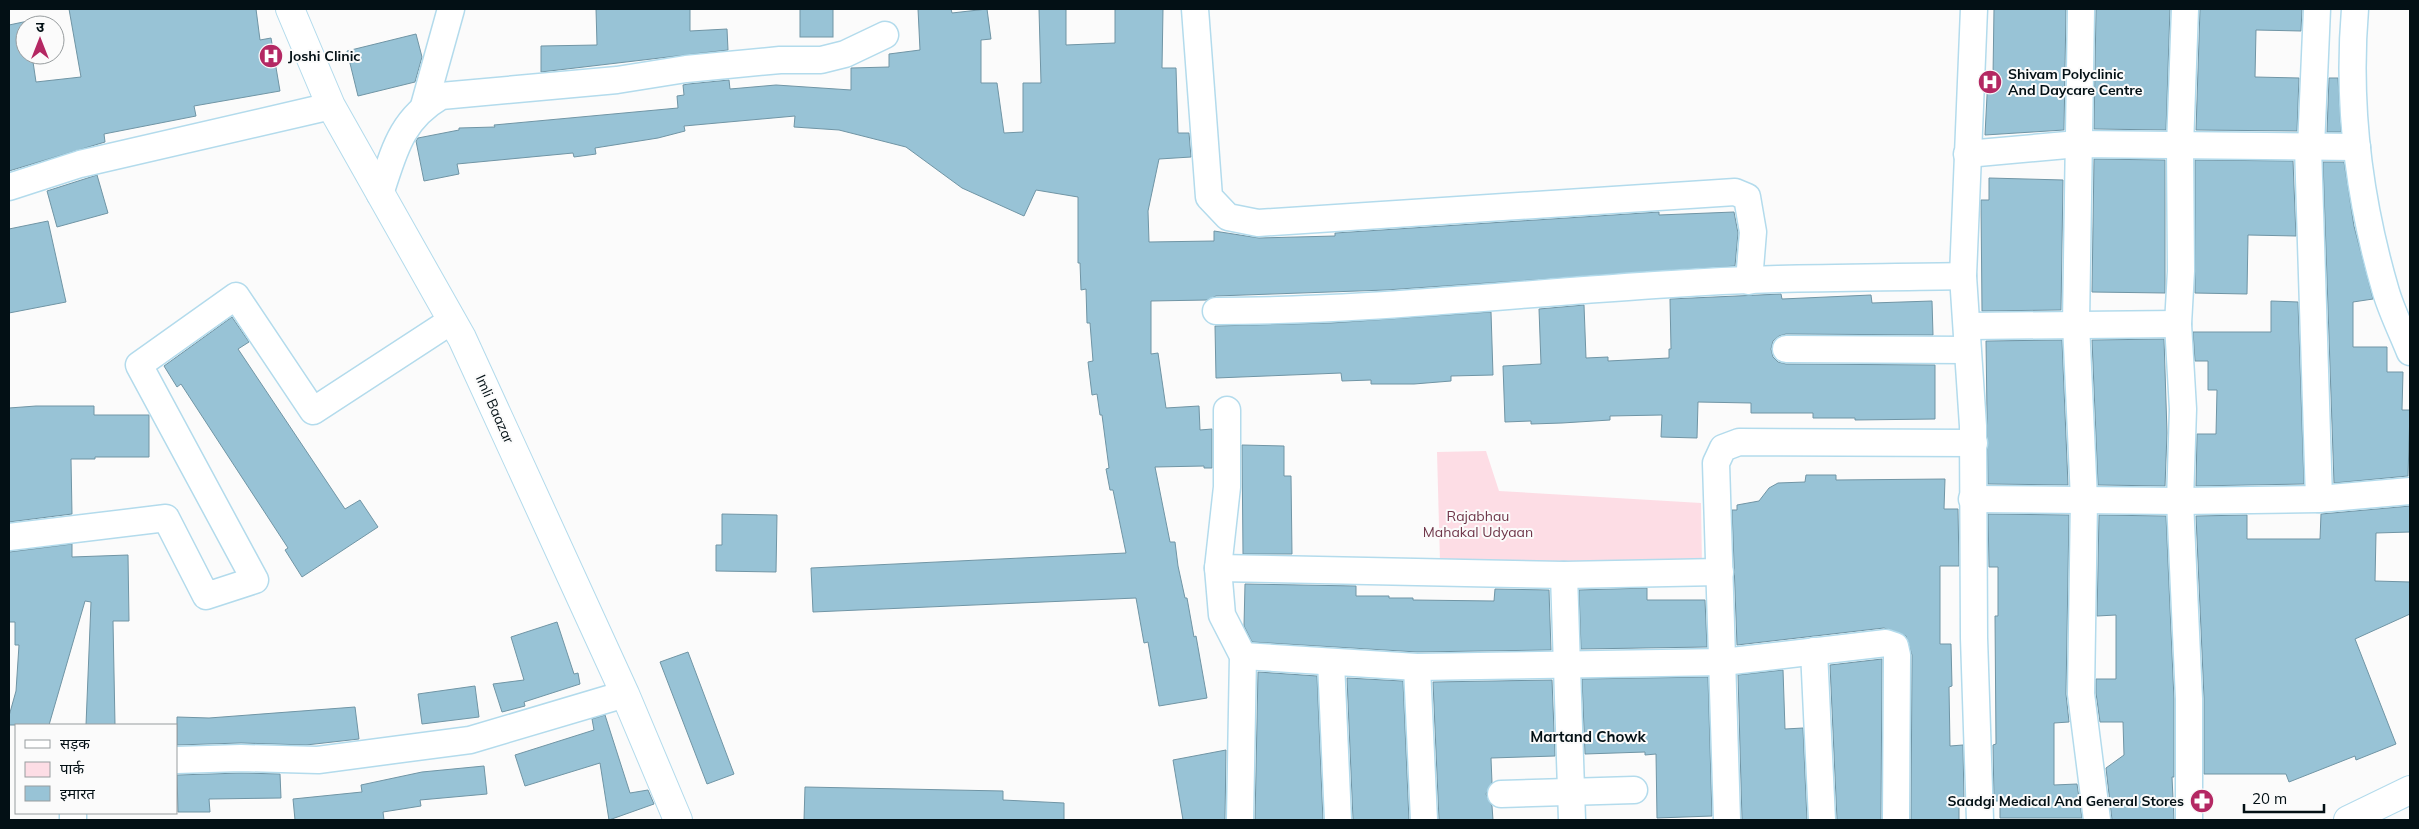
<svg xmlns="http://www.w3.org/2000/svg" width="2419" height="829" font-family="Mulish,'Noto Sans Devanagari',sans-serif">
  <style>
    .green { fill: #fddde5 }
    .building { fill: #98c3d6; stroke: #7095a5 }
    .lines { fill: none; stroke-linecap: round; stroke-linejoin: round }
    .minor-casing { stroke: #b3dbec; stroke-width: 29 }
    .major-casing { stroke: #b3dbec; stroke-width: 30 }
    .minor { stroke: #fff; stroke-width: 26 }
    .major { stroke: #fff; stroke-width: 28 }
    .labels { text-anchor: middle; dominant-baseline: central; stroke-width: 4; stroke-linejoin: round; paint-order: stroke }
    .poi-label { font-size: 14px; font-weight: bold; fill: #031015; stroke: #fbfbfb; text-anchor: start }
    .street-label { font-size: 14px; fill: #031015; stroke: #fbfbfb }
    .park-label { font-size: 14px; fill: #6f3649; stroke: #fbfbfb }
    .neighbourhood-label { font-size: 15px; font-weight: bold; fill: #031015; stroke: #fbfbfb }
  </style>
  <rect width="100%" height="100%" fill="#fbfbfb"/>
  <path class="green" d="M 1486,451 L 1499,491 L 1701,503 L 1702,567 L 1440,562 L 1437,452 Z"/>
  <g class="building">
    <path d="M 69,9 L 256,9 L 260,40 L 271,38 L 280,91 L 194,106 L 196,116 L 104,134 L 105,142 L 9,171 L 9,25 L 28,21 L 29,25 L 25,25 L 25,55 L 32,55 L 36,82 L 81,77 Z"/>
    <path d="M 596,9 L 690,9 L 690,31 L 727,29 L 728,50 L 541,72 L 541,46 L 597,45 Z"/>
    <rect x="800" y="9" width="33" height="28"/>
    <path d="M 918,9 L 951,9 L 952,13 L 987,9 L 991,39 L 981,40 L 981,83 L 997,83 L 1004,133 L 1023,132 L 1023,83 L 1041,83 L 1039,9 L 1066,9 L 1066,45 L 1115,43 L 1115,9 L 1163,9 L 1162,68 L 1176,68 L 1178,133 L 1189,133 L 1191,157 L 1159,159 L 1148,211 L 1149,242 L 1214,241 L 1214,231 L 1259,238 L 1335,236 L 1335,233 L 1659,212 L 1659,215 L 1734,212 L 1738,233 L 1735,266 L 1386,290 L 1216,296 L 1207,300 L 1151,301 L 1151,354 L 1158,353 L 1166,408 L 1199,406 L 1200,430 L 1212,429 L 1212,468 L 1204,468 L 1204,466 L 1155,467 L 1170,542 L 1175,542 L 1178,566 L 1185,598 L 1187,598 L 1194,637 L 1196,636 L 1207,698 L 1159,706 L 1148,642 L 1144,643 L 1136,598 L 813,612 L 811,568 L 1126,553 L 1113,490 L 1110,490 L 1106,469 L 1109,468 L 1102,415 L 1100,415 L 1097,394 L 1092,395 L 1088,362 L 1093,361 L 1090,323 L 1087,323 L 1086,289 L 1081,290 L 1080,263 L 1078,263 L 1078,197 L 1036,190 L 1024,216 L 962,188 L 906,147 L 839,130 L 794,127 L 795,116 L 684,126 L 685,131 L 658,138 L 595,148 L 596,154 L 574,157 L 573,153 L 457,164 L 459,174 L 424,181 L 416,141 L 418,138 L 459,130 L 459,128 L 495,127 L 494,125 L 678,108 L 677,96 L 684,95 L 683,85 L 688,84 L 729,80 L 730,89 L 776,85 L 851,90 L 851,68 L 889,67 L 889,54 L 920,50 Z"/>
    <path d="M 1994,9 L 2066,9 L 2064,130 L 1985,135 L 1988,76 L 1993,76 Z"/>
    <path d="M 2096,9 L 2170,9 L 2166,130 L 2094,129 Z"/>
    <path d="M 2200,9 L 2302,9 L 2301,31 L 2256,30 L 2255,77 L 2299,78 L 2297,131 L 2196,130 Z"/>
    <path d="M 416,34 L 422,57 L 415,82 L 358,96 L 347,51 Z"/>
    <path d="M 2329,78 L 2338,78 L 2341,132 L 2327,132 Z"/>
    <path d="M 2094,159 L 2165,160 L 2165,293 L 2092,292 Z"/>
    <path d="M 2195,160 L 2293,161 L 2296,236 L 2248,235 L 2247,294 L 2195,293 Z"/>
    <path d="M 2323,162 L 2344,162 L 2354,226 L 2373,299 L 2353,302 L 2353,347 L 2387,347 L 2387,372 L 2403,372 L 2402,410 L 2410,410 L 2408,476 L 2334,483 Z"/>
    <path d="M 97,175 L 108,213 L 57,227 L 47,191 Z"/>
    <path d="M 1989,178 L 2063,180 L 2061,310 L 1982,311 L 1981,200 L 1989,200 Z"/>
    <path d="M 48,221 L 66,302 L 9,313 L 9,229 Z"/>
    <path d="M 1781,294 L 1782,299 L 1871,295 L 1872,303 L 1932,301 L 1933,335 L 1786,334 L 1779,336 L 1773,341 L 1771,349 L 1773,357 L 1778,362 L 1786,364 L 1935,365 L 1935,419 L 1855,420 L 1855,418 L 1813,418 L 1813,413 L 1751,413 L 1751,403 L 1698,402 L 1697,438 L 1661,437 L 1662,415 L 1610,416 L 1610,420 L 1562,423 L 1531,424 L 1531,421 L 1505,422 L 1503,366 L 1541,364 L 1539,309 L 1584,305 L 1586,358 L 1608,357 L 1608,361 L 1669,358 L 1669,349 L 1671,349 L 1670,299 Z"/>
    <path d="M 2271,301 L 2298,302 L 2304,484 L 2196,486 L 2197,434 L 2216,434 L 2217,390 L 2208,390 L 2208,361 L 2195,361 L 2193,332 L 2271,332 Z"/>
    <path d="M 1491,312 L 1493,375 L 1451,376 L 1451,381 L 1414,384 L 1371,384 L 1371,380 L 1342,381 L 1341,373 L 1216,378 L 1215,326 L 1331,323 Z"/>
    <path d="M 232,317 L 249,342 L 238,349 L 345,509 L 360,500 L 378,527 L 302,577 L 285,550 L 288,548 L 181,384 L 177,387 L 164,366 Z"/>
    <path d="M 2164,339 L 2167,433 L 2165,486 L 2098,485 L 2092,340 Z"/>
    <path d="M 2062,340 L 2068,485 L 1988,484 L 1986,341 Z"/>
    <path d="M 36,406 L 94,406 L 94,415 L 149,415 L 149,457 L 95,457 L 95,459 L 71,459 L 72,514 L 9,522 L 9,408 Z"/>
    <path d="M 1242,445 L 1284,446 L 1284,476 L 1291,476 L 1292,554 L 1243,554 Z"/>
    <path d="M 1806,475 L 1836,475 L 1836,480 L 1945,479 L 1944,509 L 1958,509 L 1959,566 L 1940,566 L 1940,644 L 1951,644 L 1952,686 L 1949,687 L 1950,746 L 1963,745 L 1964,801 L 1959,801 L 1959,820 L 1911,820 L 1912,655 L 1906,636 L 1884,628 L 1737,645 L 1732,510 L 1737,510 L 1737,505 L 1759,501 L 1769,488 L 1778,483 L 1805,482 Z"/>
    <path d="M 2410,506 L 2410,532 L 2376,533 L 2375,581 L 2410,582 L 2410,614 L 2355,639 L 2396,744 L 2356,760 L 2355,756 L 2289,782 L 2286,774 L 2204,774 L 2204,698 L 2196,516 L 2247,515 L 2247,539 L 2320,539 L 2321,514 Z"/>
    <path d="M 722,514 L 777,515 L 776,572 L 716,571 L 716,545 L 722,545 Z"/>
    <path d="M 1988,514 L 2069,515 L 2066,694 L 2069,722 L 2054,723 L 2054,785 L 2077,784 L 2082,818 L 2000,818 L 2000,801 L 1994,801 L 1993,745 L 1996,744 L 1995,616 L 1998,616 L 1998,567 L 1989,567 Z"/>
    <path d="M 2099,515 L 2166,516 L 2174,699 L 2174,777 L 2172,777 L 2174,820 L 2112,820 L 2106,768 L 2124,755 L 2123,722 L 2100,722 L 2096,693 L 2096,679 L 2116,679 L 2116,615 L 2097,616 Z"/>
    <path d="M 72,544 L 72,557 L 128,555 L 129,621 L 113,621 L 115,725 L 86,725 L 91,602 L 85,601 L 49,725 L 9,725 L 9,716 L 16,691 L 19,645 L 15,645 L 15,622 L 9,622 L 9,552 Z"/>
    <path d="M 1245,584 L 1356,586 L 1356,596 L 1389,596 L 1389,598 L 1413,598 L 1413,600 L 1494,601 L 1495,589 L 1549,590 L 1551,650 L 1417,652 L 1252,642 L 1244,626 Z"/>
    <path d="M 1647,588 L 1647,600 L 1705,600 L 1707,647 L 1581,649 L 1579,590 Z"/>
    <path d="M 557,622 L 574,674 L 578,673 L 580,684 L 524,702 L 525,706 L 502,712 L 493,684 L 524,680 L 511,637 Z"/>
    <path d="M 688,652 L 734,774 L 707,784 L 660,662 Z"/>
    <path d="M 1882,659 L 1881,820 L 1837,820 L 1830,665 Z"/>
    <path d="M 1783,670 L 1785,729 L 1803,728 L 1807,820 L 1742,820 L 1738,675 Z"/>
    <path d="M 1258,672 L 1317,676 L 1323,820 L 1255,820 Z"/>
    <path d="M 1708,677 L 1712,816 L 1657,818 L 1656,754 L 1645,755 L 1645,752 L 1585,754 L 1582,679 Z"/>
    <path d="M 1347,678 L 1403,681 L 1409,820 L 1353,820 Z"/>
    <path d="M 1552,680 L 1555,756 L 1491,758 L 1492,783 L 1486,794 L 1492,806 L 1493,820 L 1439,820 L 1433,682 Z"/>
    <path d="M 475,686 L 479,717 L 422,724 L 418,694 Z"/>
    <path d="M 355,707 L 359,739 L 306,745 L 241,743 L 177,745 L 177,717 L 209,718 Z"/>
    <path d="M 605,715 L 630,793 L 648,790 L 654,804 L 609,820 L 600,763 L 525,786 L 515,755 L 594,730 L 592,719 Z"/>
    <path d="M 1226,750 L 1225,820 L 1183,820 L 1173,760 Z"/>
    <path d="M 484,766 L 487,794 L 420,800 L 421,806 L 383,812 L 384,820 L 295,820 L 293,799 L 362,792 L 361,785 L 422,772 Z"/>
    <path d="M 241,773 L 280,774 L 281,798 L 209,799 L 210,812 L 178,812 L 177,775 Z"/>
    <path d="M 805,787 L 1003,791 L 1003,800 L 1064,803 L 1064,820 L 804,820 Z"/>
  </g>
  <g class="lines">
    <g class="minor-casing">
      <g id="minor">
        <path d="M 1195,9 L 1209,197 L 1228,217 L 1258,223 L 1735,192 L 1747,197 L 1753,232 L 1749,281"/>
        <path d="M 1974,9 L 1963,276 L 1973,426 L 1974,638 L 1980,820"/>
        <path d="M 2081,9 L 2076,324 L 2084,499 L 2081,694 L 2097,820"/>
        <path d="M 2185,9 L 2180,146 L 2181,271 L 2178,324 L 2183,409 L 2180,501 L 2189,699 L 2189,820"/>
        <path d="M 2355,9 C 2347,104 2359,200 2386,292 C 2392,312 2402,332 2410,352"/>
        <path d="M 424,106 L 451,9"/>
        <path d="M 2308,147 L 2319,499"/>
        <path d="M 2311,147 L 2317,9"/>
        <path d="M 1967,154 L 2078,144 L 2357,147"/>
        <path d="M 9,187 L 80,164 L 331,106"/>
        <path d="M 380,194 C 394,152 400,120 441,96 L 617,80 L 686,69 L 780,60 L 821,60 L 845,54 L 885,35"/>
        <path d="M 1216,311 C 1369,311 1520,293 1672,284 C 1769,277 1866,278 1963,276"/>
        <path d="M 1968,326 L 2178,324"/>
        <path d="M 1786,349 L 1967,350"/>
        <path d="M 1227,410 L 1227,487 L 1218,568 L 1222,615 L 1243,656 L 1240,820"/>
        <path d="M 1972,499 L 2180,501 L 2319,499 L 2410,491"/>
        <path d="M 9,537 L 166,518 L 206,596 L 255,580 L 139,365 L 236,296 L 313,411 L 451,321"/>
        <path d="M 1218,568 L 1564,575 L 1720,572"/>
        <path d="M 1564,575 L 1572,820"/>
        <path d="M 1814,651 L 1822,820"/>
        <path d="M 1243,656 L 1417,667 L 1723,662 L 1886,643 L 1895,646 L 1897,655 L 1896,820"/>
        <path d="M 1331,662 L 1338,820"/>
        <path d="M 1417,667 L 1424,820"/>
        <path d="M 176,760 L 241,758 L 318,760 L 470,740 L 625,694"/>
        <path d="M 1501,794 L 1634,790"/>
        <path d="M 73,820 L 73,815"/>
        <path d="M 1727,820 L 1716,463 L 1723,448 L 1739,442 L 1974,443"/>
      </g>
    </g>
    <g class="major-casing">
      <g id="major">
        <path d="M 290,9 L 331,106 L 462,338 L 625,694 L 678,820"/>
        <path d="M 2348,820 L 2410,790"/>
      </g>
    </g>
    <use href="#minor" class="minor"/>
    <use href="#major" class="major"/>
  </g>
  <defs>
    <g id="hospital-disc" transform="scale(1.25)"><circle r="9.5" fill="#b42863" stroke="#fbfbfb"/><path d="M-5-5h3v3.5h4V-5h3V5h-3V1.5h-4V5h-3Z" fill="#fff"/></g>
    <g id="pharmacy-disc" transform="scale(1.25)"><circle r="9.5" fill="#b42863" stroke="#fbfbfb"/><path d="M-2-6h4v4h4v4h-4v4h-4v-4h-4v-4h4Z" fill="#fff"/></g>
  </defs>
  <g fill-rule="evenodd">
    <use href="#hospital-disc" x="271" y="56"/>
    <use href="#hospital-disc" x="1990" y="82"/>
    <use href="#pharmacy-disc" x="2202" y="801"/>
  </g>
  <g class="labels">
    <g class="poi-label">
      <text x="288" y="56">Joshi Clinic</text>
      <text x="2008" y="74">Shivam Polyclinic<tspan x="2008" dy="16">And Daycare Centre</tspan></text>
      <text x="2184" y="801" text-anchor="end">Saadgi Medical And General Stores</text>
    </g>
    <g class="street-label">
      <text transform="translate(495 409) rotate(66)">Imli Baazar</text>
    </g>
    <g class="park-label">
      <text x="1478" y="516">Rajabhau<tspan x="1478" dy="16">Mahakal Udyaan</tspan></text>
    </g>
    <g class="neighbourhood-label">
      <text x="1588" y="736">Martand Chowk</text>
    </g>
  </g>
  <rect width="2419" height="829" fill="none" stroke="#031015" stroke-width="20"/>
  <rect x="15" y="724" width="162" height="90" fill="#fbfbfb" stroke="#989d9f"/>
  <rect x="25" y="740" width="25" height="8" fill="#ffffff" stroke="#989d9f"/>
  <text x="60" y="749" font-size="15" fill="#031015">सड़क</text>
  <rect x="25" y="762" width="25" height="15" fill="#fddde5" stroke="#989d9f"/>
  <text x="60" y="774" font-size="15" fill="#031015">पार्क</text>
  <rect x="25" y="786" width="25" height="15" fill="#98c3d6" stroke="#989d9f"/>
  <text x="60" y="799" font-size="15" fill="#031015">इमारत</text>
  <g transform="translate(40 40)"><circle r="24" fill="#fbfbfb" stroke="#989d9f"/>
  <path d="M0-4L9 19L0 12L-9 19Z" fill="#b42863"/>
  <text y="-8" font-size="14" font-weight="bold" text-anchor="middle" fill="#031015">उ</text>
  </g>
  <path d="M2244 804v8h80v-8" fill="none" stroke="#031015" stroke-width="2.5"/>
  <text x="2252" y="804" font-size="15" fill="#031015" stroke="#fbfbfb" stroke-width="4" paint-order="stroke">20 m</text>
</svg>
